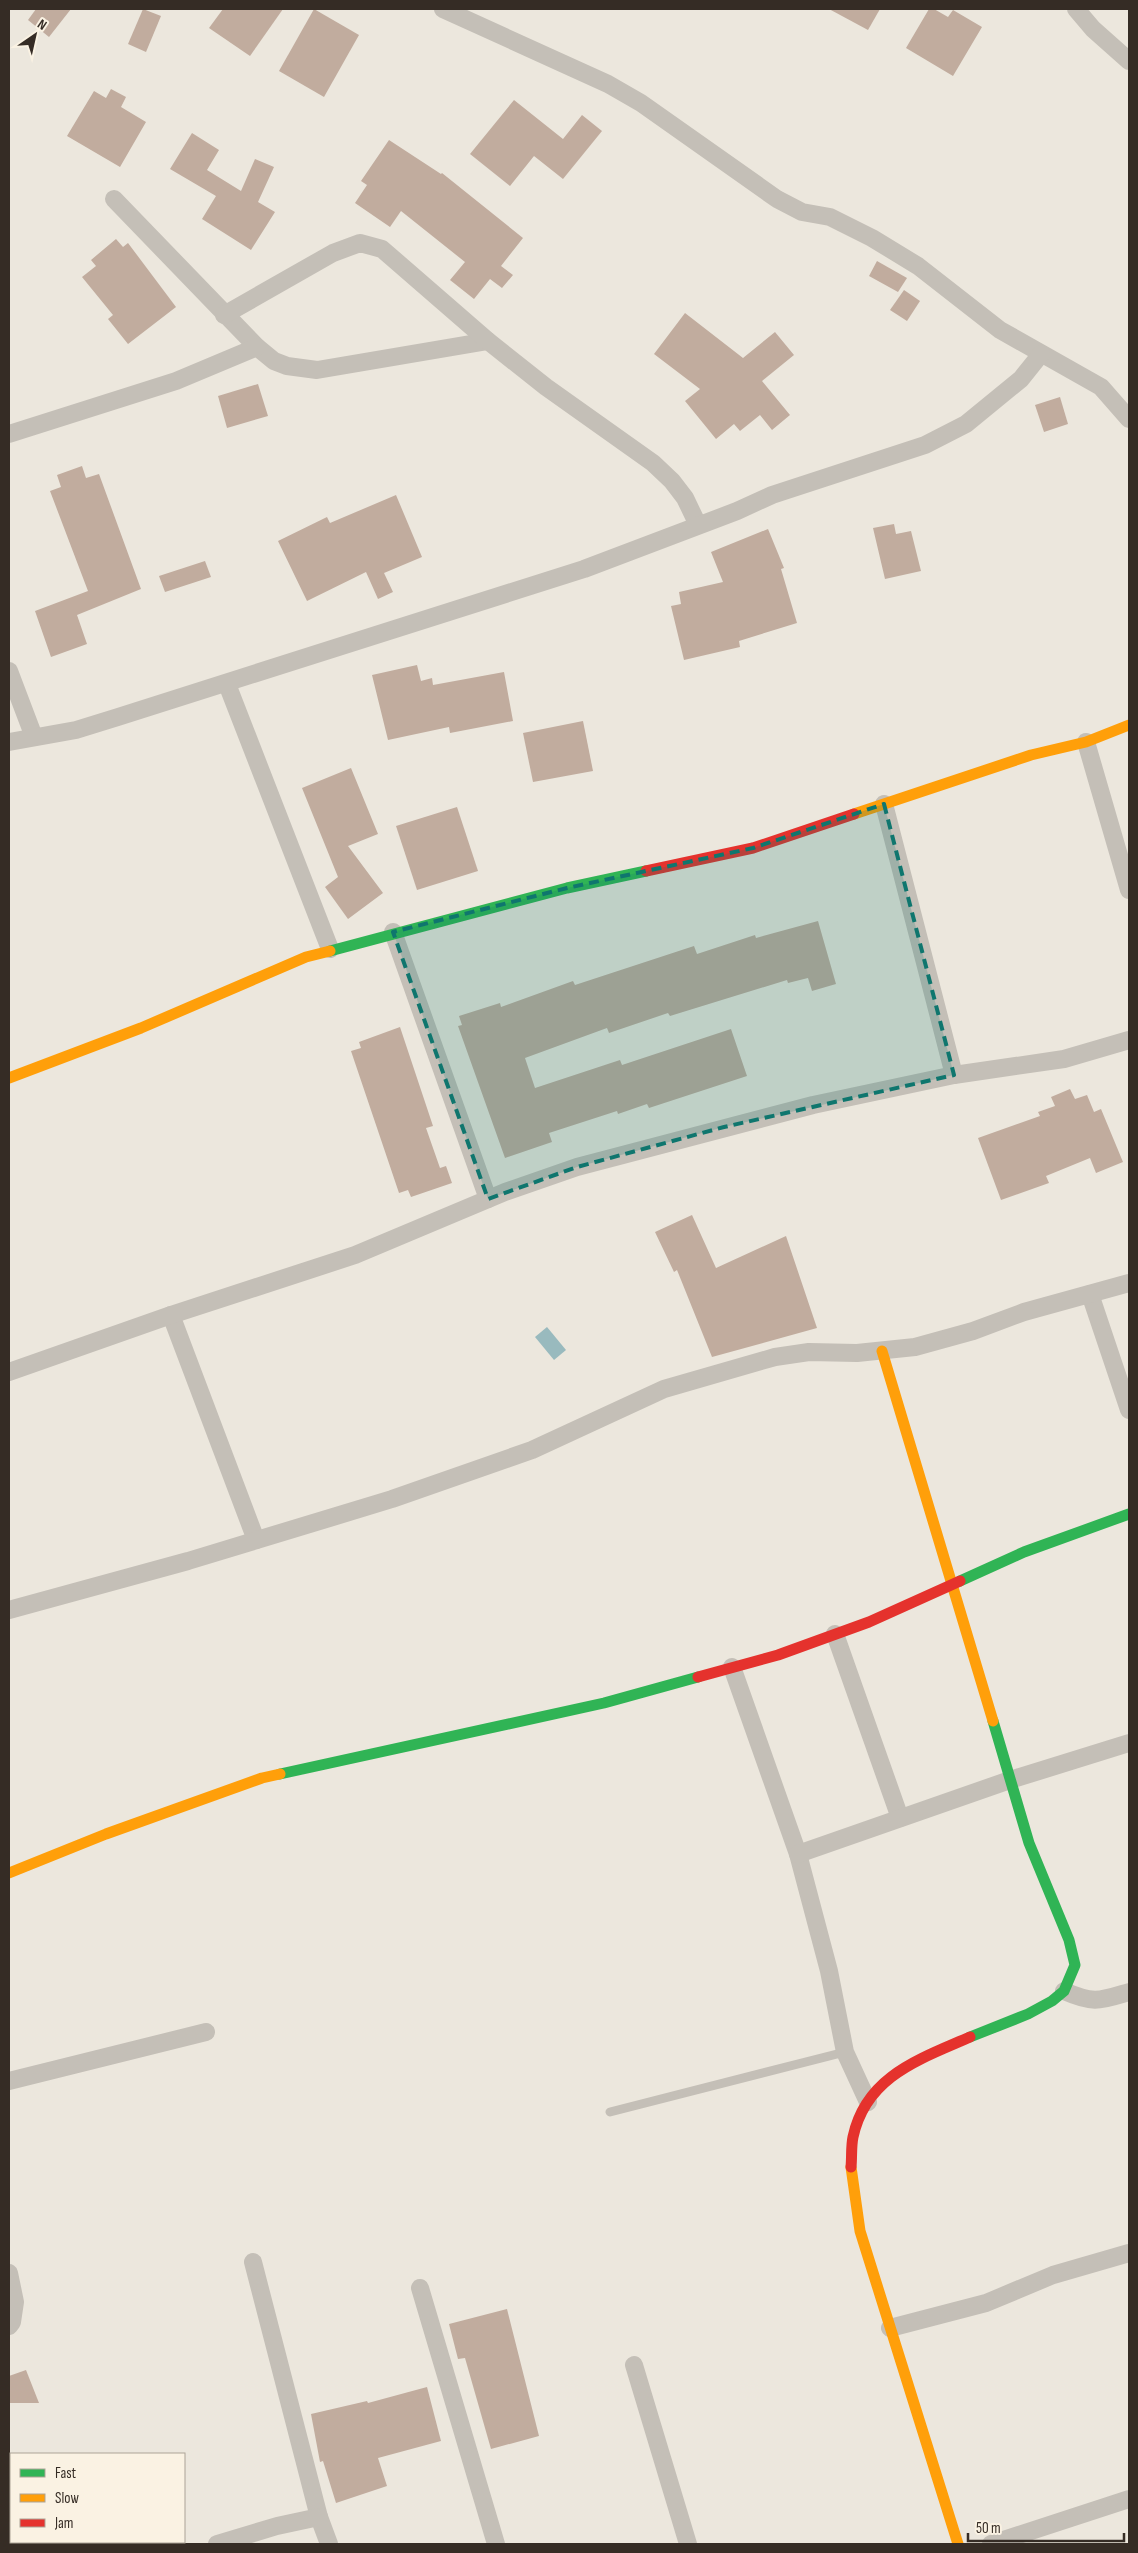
<svg xmlns="http://www.w3.org/2000/svg" width="1138" height="2553" font-family="'Sofia Sans Condensed',sans-serif">
  <style>
    .water { fill: #99babe }
    .building { fill: #c1ac9e }
    .lines { fill: none; stroke-linecap: round; stroke-linejoin: round }
    .lane { stroke: #c4bfb7; stroke-width: 9 }
    .street { stroke: #c4bfb7; stroke-width: 18 }
    .fast { stroke: #30b455; stroke-width: 11 }
    .slow { stroke: #ff9f0a; stroke-width: 11 }
    .jam { stroke: #e5322d; stroke-width: 11 }
    .marked { fill: #0f766e; fill-opacity: 0.2; stroke: #0f766e; stroke-width: 4; stroke-dasharray: 10 6; stroke-linejoin: round }
  </style>
  <rect width="100%" height="100%" fill="#ece7dd"/>
  <path class="water" d="M 547,1327 L 566,1350 L 554,1360 L 535,1337 Z"/>
  <g class="building">
    <path d="M 36,9 L 71,9 L 49,37 L 28,20 Z"/>
    <path d="M 143,9 L 161,16 L 146,52 L 128,44 Z"/>
    <path d="M 223,9 L 283,9 L 250,56 L 209,28 Z"/>
    <path d="M 314,9 L 359,35 L 324,97 L 279,71 Z"/>
    <path d="M 829,9 L 880,9 L 868,30 Z"/>
    <path d="M 929,9 L 934,9 L 948,17 L 953,10 L 982,27 L 953,76 L 906,48 Z"/>
    <path d="M 111,89 L 126,97 L 121,107 L 146,122 L 120,167 L 67,136 L 94,91 L 106,98 Z"/>
    <path d="M 514,100 L 563,139 L 582,115 L 602,131 L 563,179 L 534,156 L 510,186 L 470,154 Z"/>
    <path d="M 192,133 L 219,150 L 207,170 L 241,191 L 255,159 L 274,167 L 258,202 L 275,212 L 251,250 L 202,219 L 216,196 L 170,169 Z"/>
    <path d="M 389,140 L 441,174 L 442,173 L 523,238 L 501,266 L 513,275 L 502,288 L 490,279 L 474,299 L 450,280 L 465,262 L 401,211 L 390,227 L 355,203 L 367,185 L 361,181 Z"/>
    <path d="M 116,239 L 123,247 L 128,243 L 176,307 L 128,344 L 108,319 L 113,315 L 82,277 L 96,266 L 91,260 Z"/>
    <path d="M 877,261 L 907,278 L 898,292 L 869,276 Z"/>
    <path d="M 904,290 L 920,301 L 907,321 L 890,310 Z"/>
    <path d="M 685,313 L 743,358 L 775,332 L 794,355 L 762,381 L 790,415 L 772,430 L 760,415 L 740,431 L 734,424 L 716,439 L 685,401 L 700,389 L 654,354 Z"/>
    <path d="M 258,384 L 268,416 L 227,428 L 218,396 Z"/>
    <path d="M 1060,397 L 1068,424 L 1044,432 L 1035,405 Z"/>
    <path d="M 82,466 L 86,478 L 99,474 L 141,589 L 77,615 L 87,644 L 51,657 L 35,611 L 88,591 L 50,491 L 61,487 L 57,475 Z"/>
    <path d="M 396,495 L 422,557 L 384,573 L 393,592 L 378,599 L 366,572 L 307,601 L 278,541 L 327,517 L 330,523 Z"/>
    <path d="M 894,524 L 896,534 L 911,531 L 921,571 L 885,579 L 873,528 Z"/>
    <path d="M 768,529 L 784,568 L 781,569 L 797,623 L 739,641 L 740,647 L 684,660 L 671,606 L 681,604 L 679,592 L 723,582 L 711,552 Z"/>
    <path d="M 205,561 L 211,577 L 165,592 L 159,576 Z"/>
    <path d="M 417,665 L 421,681 L 432,678 L 433,685 L 504,672 L 513,721 L 450,733 L 449,727 L 388,740 L 372,675 Z"/>
    <path d="M 583,721 L 593,771 L 533,782 L 523,733 Z"/>
    <path d="M 351,768 L 378,834 L 348,846 L 383,893 L 348,919 L 325,887 L 338,877 L 302,788 Z"/>
    <path d="M 457,807 L 478,871 L 417,890 L 396,826 Z"/>
    <path d="M 818,921 L 836,984 L 812,991 L 808,978 L 788,983 L 787,980 L 670,1016 L 668,1013 L 609,1033 L 607,1028 L 525,1058 L 535,1088 L 620,1060 L 622,1065 L 731,1029 L 747,1076 L 649,1108 L 647,1104 L 618,1114 L 617,1111 L 549,1133 L 552,1142 L 505,1158 L 458,1026 L 462,1025 L 459,1016 L 500,1003 L 501,1007 L 573,981 L 575,985 L 694,946 L 697,954 L 755,935 L 756,938 Z"/>
    <path d="M 400,1027 L 433,1126 L 426,1128 L 440,1168 L 446,1166 L 452,1183 L 411,1197 L 408,1190 L 399,1193 L 351,1051 L 361,1048 L 359,1042 Z"/>
    <path d="M 1070,1089 L 1075,1099 L 1087,1095 L 1094,1112 L 1101,1109 L 1123,1162 L 1096,1173 L 1090,1158 L 1046,1176 L 1049,1183 L 1001,1200 L 978,1138 L 1040,1116 L 1038,1112 L 1055,1106 L 1051,1097 Z"/>
    <path d="M 692,1215 L 716,1268 L 786,1236 L 817,1328 L 712,1357 L 677,1270 L 674,1272 L 655,1232 Z"/>
    <path d="M 507,2309 L 539,2436 L 491,2449 L 465,2358 L 458,2359 L 449,2324 Z"/>
    <path d="M 26,2370 L 39,2403 L 9,2403 L 9,2376 Z"/>
    <path d="M 427,2387 L 441,2441 L 378,2458 L 387,2486 L 336,2503 L 323,2461 L 320,2462 L 311,2414 L 367,2401 L 368,2403 Z"/>
  </g>
  <g class="lines">
    <path class="lane" d="M 610,2112 L 845,2052"/>
    <g class="street">
      <path d="M 443,9 L 608,84 L 641,103 L 777,199 L 802,212 L 830,217 L 872,238 L 918,266 L 1000,330 L 1101,387 L 1129,419"/>
      <path d="M 1076,9 L 1093,29 L 1129,61"/>
      <path d="M 114,199 L 257,347 L 274,361 L 287,366 L 317,370 L 488,341"/>
      <path d="M 224,315 L 333,253 L 360,243 L 382,249 L 488,341 L 546,387 L 653,463 L 672,481 L 685,498 L 698,525"/>
      <path d="M 9,434 L 176,381 L 257,347"/>
      <path d="M 9,671 L 34,737"/>
      <path d="M 227,684 L 330,949"/>
      <path d="M 9,742 L 76,730 L 118,717 L 584,569 L 737,511 L 772,495 L 925,445 L 966,424 L 1021,379 L 1041,354"/>
      <path d="M 1086,742 L 1129,890"/>
      <path d="M 884,804 L 954,1075"/>
      <path d="M 393,932 L 488,1199"/>
      <path d="M 1090,1294 L 1129,1410"/>
      <path d="M 171,1315 L 256,1540"/>
      <path d="M 9,1372 L 171,1315 L 355,1255 L 505,1192 L 577,1167 L 813,1105 L 954,1075 L 1064,1059 L 1129,1040"/>
      <path d="M 9,1610 L 188,1561 L 392,1499 L 532,1450 L 664,1389 L 775,1357 L 809,1352 L 857,1353 L 915,1347 L 973,1331 L 1024,1312 L 1129,1283"/>
      <path d="M 835,1634 L 900,1818"/>
      <path d="M 732,1667 L 798,1854 L 829,1971 L 845,2052 L 868,2102"/>
      <path d="M 798,1854 L 1010,1780 L 1129,1743"/>
      <path d="M 1064,1991 C 1094,2004 1099,2001 1129,1992"/>
      <path d="M 9,2081 L 206,2032"/>
      <path d="M 253,2262 L 319,2517"/>
      <path d="M 9,2273 L 15,2302 L 12,2322 L 9,2326"/>
      <path d="M 420,2288 L 496,2544"/>
      <path d="M 890,2328 L 986,2303 L 1053,2275 L 1129,2253"/>
      <path d="M 634,2365 L 688,2544"/>
      <path d="M 9,2472 L 11,2472"/>
      <path d="M 91,2542 L 91,2544"/>
      <path d="M 217,2544 L 277,2526 L 319,2517 L 329,2544"/>
      <path d="M 991,2544 L 1129,2499"/>
    </g>
    <g class="fast">
      <path d="M 330,951 L 567,888 L 646,871"/>
      <path d="M 960,1581 L 1024,1552 L 1129,1514"/>
      <path d="M 280,1774 L 604,1703 L 698,1677"/>
      <path d="M 970,2037 L 1028,2014 L 1052,2001 L 1064,1991 L 1075,1965 L 1069,1940 L 1029,1843 L 993,1721"/>
    </g>
    <g class="slow">
      <path d="M 854,814 L 1031,755 L 1086,742 L 1129,725"/>
      <path d="M 9,1078 L 141,1028 L 306,957 L 330,951"/>
      <path d="M 882,1351 L 993,1721"/>
      <path d="M 9,1873 L 106,1834 L 262,1778 L 280,1774"/>
      <path d="M 851,2167 L 860,2231 L 958,2544"/>
    </g>
    <g class="jam">
      <path d="M 646,871 L 753,848 L 854,814"/>
      <path d="M 698,1677 L 778,1655 L 869,1622 L 960,1581"/>
      <path d="M 851,2167 C 852,2157 851,2146 853,2137 C 866,2076 920,2059 970,2037"/>
    </g>
  </g>
  <path class="marked" d="M 884,804 L 954,1075 L 724,1127 L 577,1167 L 488,1199 L 393,932 L 567,888 L 753,848 Z"/>
  <rect width="1138" height="2553" fill="none" stroke="#352c25" stroke-width="20"/>
  <rect x="10" y="2453" width="175" height="90" fill="#faf2e3" stroke="#aba397"/>
  <rect x="20" y="2469" width="25" height="8" fill="#30b455" stroke="#aba397"/>
  <text x="55" y="2478" font-size="15" fill="#352c25">Fast</text>
  <rect x="20" y="2494" width="25" height="8" fill="#ff9f0a" stroke="#aba397"/>
  <text x="55" y="2503" font-size="15" fill="#352c25">Slow</text>
  <rect x="20" y="2519" width="25" height="8" fill="#e5322d" stroke="#aba397"/>
  <text x="55" y="2528" font-size="15" fill="#352c25">Jam</text>
  <g transform="translate(35 35) rotate(34)" stroke="#faf2e3" stroke-width="4" paint-order="stroke">
  <path d="M0-4L9 19L0 12L-9 19Z" fill="#352c25"/>
  <text y="-8" font-size="14" font-weight="bold" text-anchor="middle" fill="#352c25">N</text>
  </g>
  <path d="M968 2533v8h156v-8" fill="none" stroke="#352c25" stroke-width="2.5"/>
  <text x="976" y="2533" font-size="15" fill="#352c25" stroke="#faf2e3" stroke-width="4" paint-order="stroke">50 m</text>
</svg>
